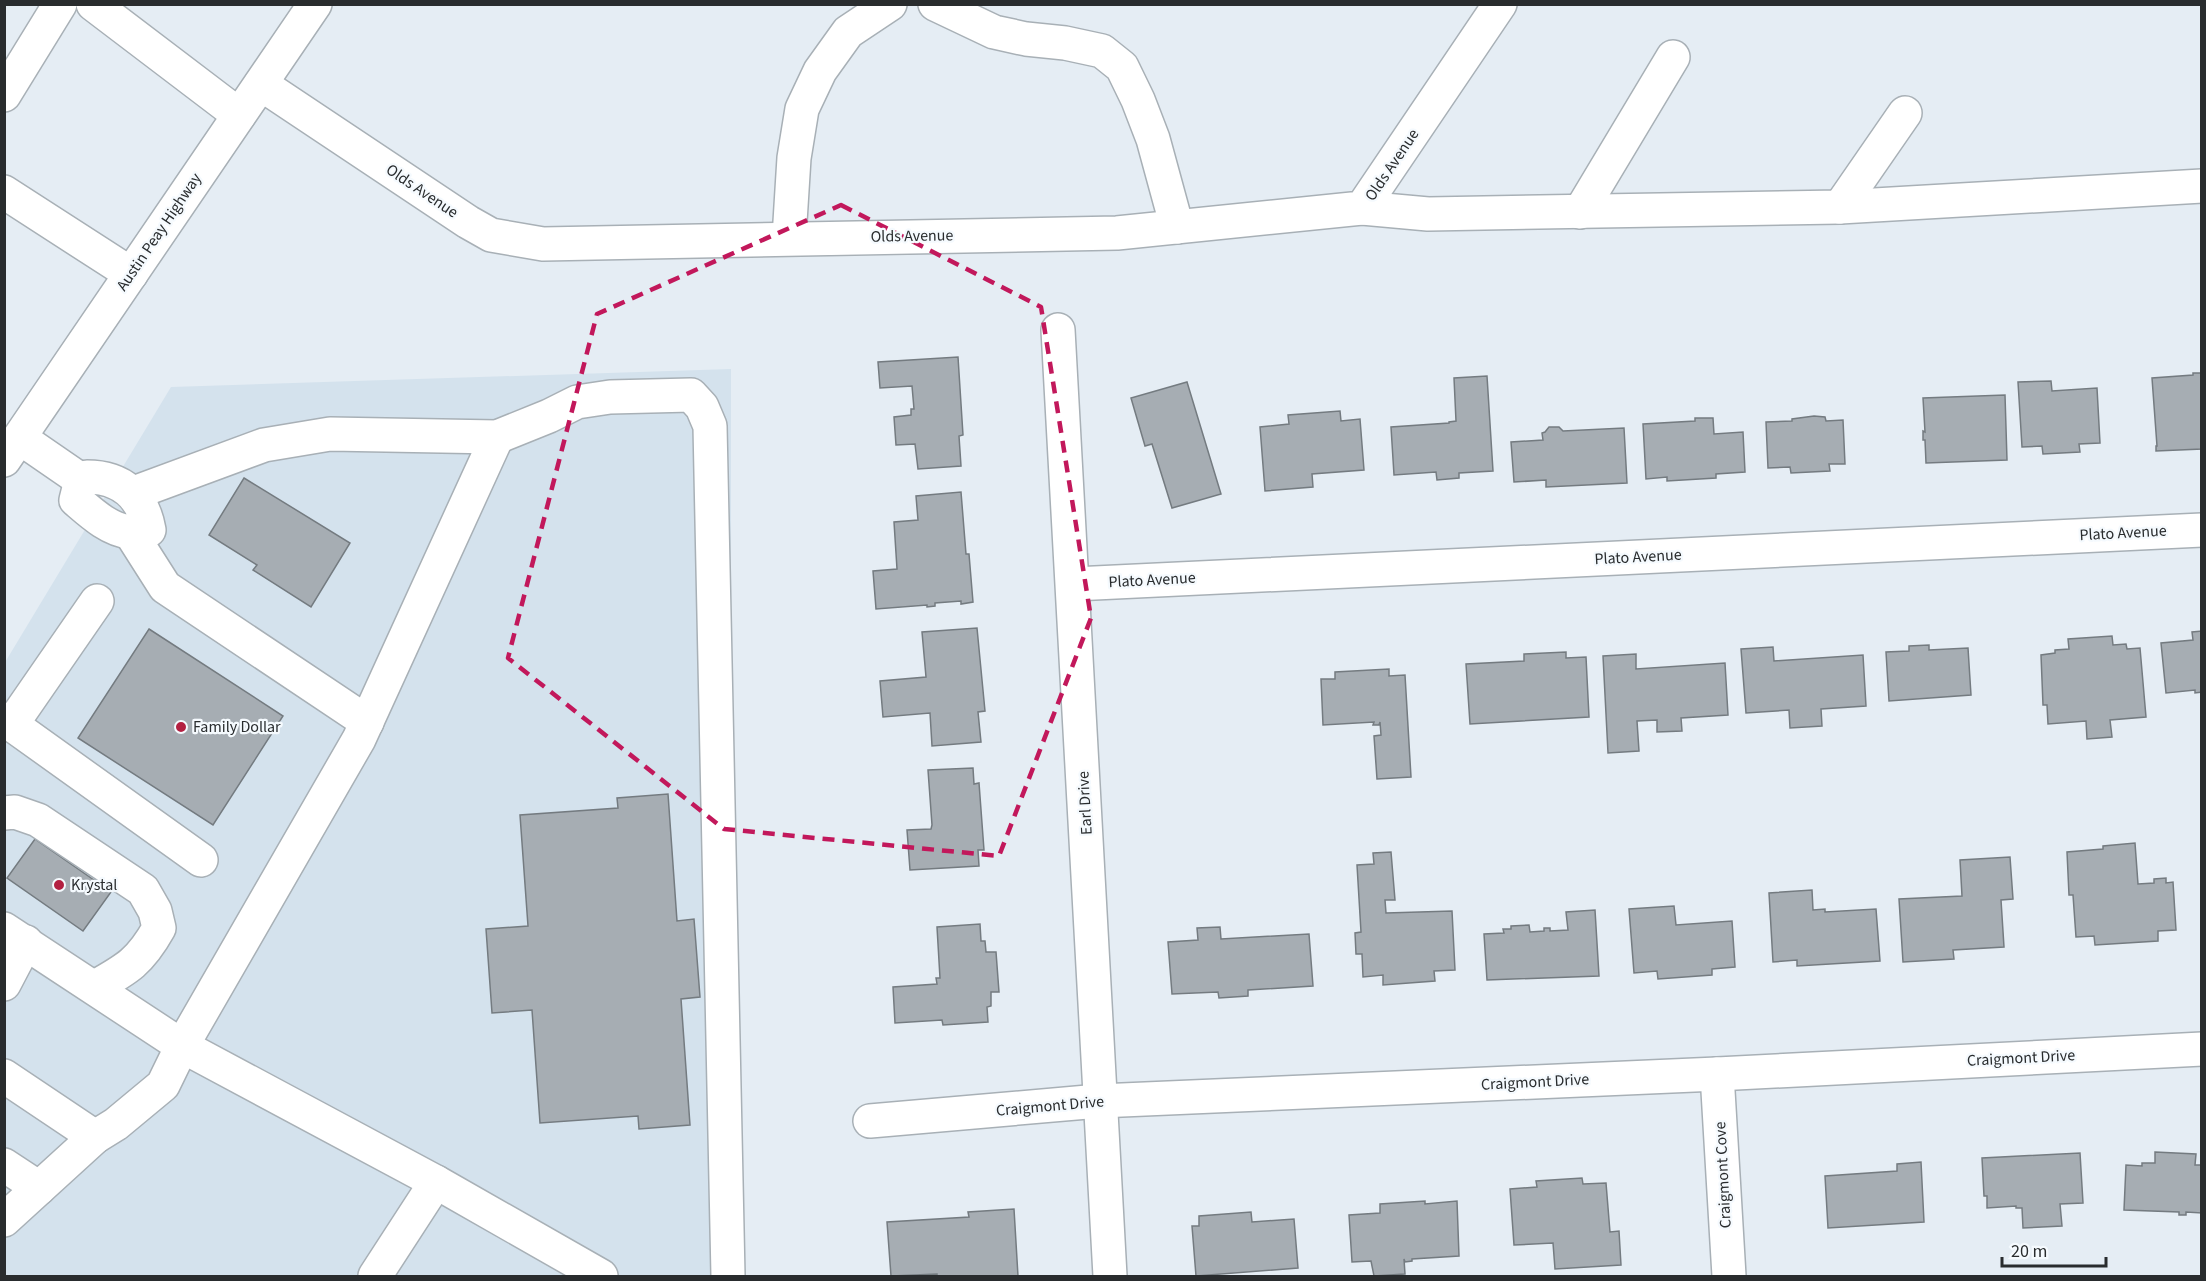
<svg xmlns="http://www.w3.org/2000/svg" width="2206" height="1281" font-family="'Source Sans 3',sans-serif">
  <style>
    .built { fill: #d4e2ed }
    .building { fill: #a6adb3; stroke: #747b80; stroke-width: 1.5 }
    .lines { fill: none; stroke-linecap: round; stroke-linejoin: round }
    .minor-casing { stroke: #a8b0b6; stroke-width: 36 }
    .major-casing { stroke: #a8b0b6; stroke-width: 36 }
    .minor { stroke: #fff; stroke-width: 33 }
    .major { stroke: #fff; stroke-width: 33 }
    .marked { fill: none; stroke: #c2185b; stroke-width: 4.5; stroke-dasharray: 12 8; stroke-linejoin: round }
    .poi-dot { fill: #b32041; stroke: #f5fafe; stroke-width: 2 }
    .labels { text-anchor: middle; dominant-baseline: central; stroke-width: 4.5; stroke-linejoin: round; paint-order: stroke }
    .street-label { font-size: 16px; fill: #292c2e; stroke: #f5fafe }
    .poi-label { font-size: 16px; fill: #292c2e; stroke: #f5fafe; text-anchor: start }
  </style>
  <rect width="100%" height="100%" fill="#e5edf4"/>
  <path class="built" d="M 731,369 L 731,1276 L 5,1276 L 4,664 L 171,387 Z"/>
  <g class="building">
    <path d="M 958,357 L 963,435 L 959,436 L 961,466 L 918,469 L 915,444 L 896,445 L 894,417 L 911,415 L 911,409 L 914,409 L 912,386 L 880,388 L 878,362 Z"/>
    <path d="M 2193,373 L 2202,373 L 2202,449 L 2156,451 L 2156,446 L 2157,446 L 2152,378 L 2193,375 Z"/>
    <path d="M 1487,376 L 1493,471 L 1459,473 L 1459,478 L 1437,480 L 1436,472 L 1394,475 L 1391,427 L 1449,423 L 1449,422 L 1456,421 L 1454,378 Z"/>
    <path d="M 2051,381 L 2052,391 L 2097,388 L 2100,443 L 2079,444 L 2080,452 L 2043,454 L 2042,446 L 2022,447 L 2018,382 Z"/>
    <path d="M 1187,382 L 1221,494 L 1172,508 L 1152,444 L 1145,446 L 1131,398 Z"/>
    <path d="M 2005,395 L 2007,460 L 1926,463 L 1925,440 L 1923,440 L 1923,431 L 1925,432 L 1923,398 Z"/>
    <path d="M 1340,411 L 1341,421 L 1360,419 L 1364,470 L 1312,474 L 1313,487 L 1265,491 L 1260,427 L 1289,424 L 1288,415 Z"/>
    <path d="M 1814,416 L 1825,417 L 1826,421 L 1843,420 L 1845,464 L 1829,464 L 1830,471 L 1791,473 L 1790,467 L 1768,468 L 1766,422 L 1792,421 L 1792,419 Z"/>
    <path d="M 1695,418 L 1713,418 L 1714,434 L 1743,432 L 1745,472 L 1716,474 L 1716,478 L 1667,481 L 1667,477 L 1646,479 L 1643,424 L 1695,421 Z"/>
    <path d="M 1549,427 L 1559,427 L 1563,431 L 1624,428 L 1627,483 L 1546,487 L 1546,480 L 1514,482 L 1511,442 L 1543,440 L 1542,433 L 1545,432 Z"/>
    <path d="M 244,478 L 350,543 L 311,607 L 253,570 L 257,565 L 209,535 Z"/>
    <path d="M 961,492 L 966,554 L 969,554 L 973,602 L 961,604 L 961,601 L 935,603 L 935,606 L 927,607 L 927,605 L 876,609 L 873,571 L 897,569 L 894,522 L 918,520 L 916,496 Z"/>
    <path d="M 977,628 L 985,711 L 978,712 L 981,742 L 932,746 L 930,713 L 883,717 L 880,681 L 926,677 L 922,632 Z"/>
    <path d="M 149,629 L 283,716 L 213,825 L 78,738 Z"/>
    <path d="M 2202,631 L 2202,692 L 2195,693 L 2195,690 L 2166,693 L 2161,643 L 2193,640 L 2192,632 Z"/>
    <path d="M 2112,636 L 2113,645 L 2126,644 L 2127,649 L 2140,648 L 2146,717 L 2110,720 L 2112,737 L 2087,739 L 2086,721 L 2048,724 L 2047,705 L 2043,705 L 2041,655 L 2055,653 L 2055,650 L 2069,649 L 2068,639 Z"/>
    <path d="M 1929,645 L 1929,650 L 1968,648 L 1971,695 L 1889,701 L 1886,652 L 1909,651 L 1909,646 Z"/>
    <path d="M 1773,647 L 1774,661 L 1863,655 L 1866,706 L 1821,709 L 1822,726 L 1790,728 L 1789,710 L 1746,713 L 1741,649 Z"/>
    <path d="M 1566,652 L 1566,658 L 1586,657 L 1589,717 L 1470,724 L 1466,664 L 1524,661 L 1524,654 Z"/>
    <path d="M 1636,654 L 1636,669 L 1725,663 L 1728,715 L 1681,718 L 1682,731 L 1657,732 L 1657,720 L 1637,721 L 1639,751 L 1608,753 L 1603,656 Z"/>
    <path d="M 1389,669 L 1389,676 L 1405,675 L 1411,777 L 1377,779 L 1374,736 L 1381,735 L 1380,722 L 1379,725 L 1373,725 L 1374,722 L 1323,725 L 1321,679 L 1335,679 L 1335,672 Z"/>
    <path d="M 973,768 L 974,784 L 979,783 L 984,850 L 978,850 L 979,866 L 910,870 L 907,830 L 931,829 L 932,825 L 928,770 Z"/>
    <path d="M 668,794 L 677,921 L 694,919 L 700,997 L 681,999 L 690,1125 L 639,1129 L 638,1116 L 540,1123 L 532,1010 L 492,1013 L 486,929 L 528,926 L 520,815 L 618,808 L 617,798 Z"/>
    <path d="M 35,839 L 111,892 L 83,931 L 7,878 Z"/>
    <path d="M 2135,843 L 2138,884 L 2154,883 L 2154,879 L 2166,878 L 2166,883 L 2173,882 L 2176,930 L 2158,931 L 2158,941 L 2095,945 L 2094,936 L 2076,937 L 2073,895 L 2069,895 L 2067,852 L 2103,849 L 2103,846 Z"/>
    <path d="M 1391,852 L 1395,900 L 1385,900 L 1386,913 L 1452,911 L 1455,970 L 1434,971 L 1435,981 L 1383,985 L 1383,975 L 1363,977 L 1362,954 L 1356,954 L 1355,933 L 1361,932 L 1357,865 L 1374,864 L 1373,853 Z"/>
    <path d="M 2010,857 L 2013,899 L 2001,900 L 2004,947 L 1953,950 L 1954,959 L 1903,962 L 1899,899 L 1962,896 L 1960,860 Z"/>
    <path d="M 1812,890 L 1813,910 L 1825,909 L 1825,912 L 1876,909 L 1880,961 L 1797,966 L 1797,960 L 1773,962 L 1769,893 Z"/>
    <path d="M 1674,906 L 1676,925 L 1732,921 L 1735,967 L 1712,969 L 1712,975 L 1658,979 L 1657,971 L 1634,973 L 1629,909 Z"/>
    <path d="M 1595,910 L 1599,976 L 1487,980 L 1484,934 L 1504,933 L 1503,929 L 1511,929 L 1511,926 L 1529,925 L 1530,932 L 1544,931 L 1544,928 L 1550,928 L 1550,931 L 1568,930 L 1566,912 Z"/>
    <path d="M 980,924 L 981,941 L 985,941 L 986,952 L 996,952 L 999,992 L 991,992 L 991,1006 L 987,1007 L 988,1022 L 943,1025 L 942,1020 L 895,1023 L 893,987 L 937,984 L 936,978 L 940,978 L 937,927 Z"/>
    <path d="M 1220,927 L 1221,939 L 1309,934 L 1313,986 L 1248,990 L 1248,996 L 1219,998 L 1218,992 L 1172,994 L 1168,942 L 1198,940 L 1197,928 Z"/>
    <path d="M 2155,1152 L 2196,1154 L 2195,1165 L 2202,1165 L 2202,1213 L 2186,1212 L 2186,1215 L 2179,1215 L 2179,1212 L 2124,1210 L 2126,1165 L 2142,1166 L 2142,1163 L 2155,1163 Z"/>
    <path d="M 2080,1153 L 2083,1203 L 2060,1204 L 2062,1226 L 2023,1228 L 2022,1208 L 2016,1208 L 2016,1206 L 1987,1208 L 1987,1196 L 1984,1196 L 1982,1158 Z"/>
    <path d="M 1921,1162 L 1924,1222 L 1828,1228 L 1825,1176 L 1897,1171 L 1897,1164 Z"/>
    <path d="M 1582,1178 L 1583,1184 L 1606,1183 L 1610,1232 L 1619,1231 L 1621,1265 L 1555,1269 L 1553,1243 L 1514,1245 L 1510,1189 L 1537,1187 L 1536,1181 Z"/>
    <path d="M 1425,1201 L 1425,1204 L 1457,1201 L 1459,1256 L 1412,1259 L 1412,1261 L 1405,1262 L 1404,1259 L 1405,1274 L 1374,1276 L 1371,1261 L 1352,1262 L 1349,1215 L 1380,1213 L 1380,1204 Z"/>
    <path d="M 1014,1209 L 1018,1276 L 937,1276 L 937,1274 L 891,1276 L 887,1222 L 969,1217 L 968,1212 Z"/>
    <path d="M 1251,1212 L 1252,1222 L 1294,1219 L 1298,1268 L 1196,1276 L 1192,1226 L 1199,1226 L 1199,1216 Z"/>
  </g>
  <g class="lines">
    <g class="minor-casing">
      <g id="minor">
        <path d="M 93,4 L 239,115"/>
        <path d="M 935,4 L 994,32 L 1026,39 L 1065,43 L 1102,51 L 1122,67 L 1138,100 L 1153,139 L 1177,227"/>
        <path d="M 261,84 L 468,222 L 491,235 L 543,244 L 1117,233 L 1362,208 L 1500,4"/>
        <path d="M 4,95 L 60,4"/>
        <path d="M 4,192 L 131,274"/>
        <path d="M 1840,207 L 1905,113"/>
        <path d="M 1362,208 L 1428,214 L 1840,207 L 2202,186"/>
        <path d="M 1580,212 L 1673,57"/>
        <path d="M 789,238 L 794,158 L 802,109 L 820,71 L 848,32 L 890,4"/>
        <path d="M 1058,330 C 1078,645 1090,961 1110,1276"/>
        <path d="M 20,438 L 81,480"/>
        <path d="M 87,477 C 122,477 143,496 149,530 C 143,530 136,532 130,532 C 109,530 90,512 76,500 L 81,480 Z"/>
        <path d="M 134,493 L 264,445 L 330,434 L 497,437 L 549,416 L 577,402 L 610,397 L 691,395 L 702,407 L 710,426 L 728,1276"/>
        <path d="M 130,532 L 165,587 L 367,722"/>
        <path d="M 1074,584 L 2202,530"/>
        <path d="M 4,719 L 201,860"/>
        <path d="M 12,724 L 97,601"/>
        <path d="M 4,813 L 15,812 L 38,820 L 143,890 L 155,911 L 159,928 C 140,962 127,969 95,987"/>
        <path d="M 4,929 L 182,1046 L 436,1182 L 601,1276"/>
        <path d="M 4,984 L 26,942"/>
        <path d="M 1717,1074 L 1729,1276"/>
        <path d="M 4,1076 L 95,1137"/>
        <path d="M 870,1121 L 1099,1101 L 1717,1074 L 2202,1049"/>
        <path d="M 4,1165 L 39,1188"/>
        <path d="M 4,1220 L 95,1137 L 116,1124 L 163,1085 L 182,1046 L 359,739 L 497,437"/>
        <path d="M 375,1276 L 436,1182"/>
      </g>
    </g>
    <g class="major-casing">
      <path id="major" d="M 4,460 L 315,4"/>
    </g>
    <use href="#minor" class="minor"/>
    <use href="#major" class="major"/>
  </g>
  <path class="marked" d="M 841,205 L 1041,307 L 1091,618 L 999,856 L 724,829 L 508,658 L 597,314 Z"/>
  <g class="poi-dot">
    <circle cx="181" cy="727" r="6"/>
    <circle cx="59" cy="885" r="6"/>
  </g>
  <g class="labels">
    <g class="street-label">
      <text transform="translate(1392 165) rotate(-56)">Olds Avenue</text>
      <text transform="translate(422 191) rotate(34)">Olds Avenue</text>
      <text transform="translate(159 232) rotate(-56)">Austin Peay Highway</text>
      <text transform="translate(912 236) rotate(-1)">Olds Avenue</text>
      <text transform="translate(2123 533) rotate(-3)">Plato Avenue</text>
      <text transform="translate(1638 557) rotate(-3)">Plato Avenue</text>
      <text transform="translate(1152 580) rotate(-3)">Plato Avenue</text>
      <text transform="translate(1085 803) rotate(-93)">Earl Drive</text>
      <text transform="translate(2021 1058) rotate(-3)">Craigmont Drive</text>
      <text transform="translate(1535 1082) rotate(-3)">Craigmont Drive</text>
      <text transform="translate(1050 1106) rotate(-5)">Craigmont Drive</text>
      <text transform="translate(1723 1175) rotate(-93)">Craigmont Cove</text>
    </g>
    <g class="poi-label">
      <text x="193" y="727">Family Dollar</text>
      <text x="71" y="885">Krystal</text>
    </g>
  </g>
  <rect width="2206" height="1281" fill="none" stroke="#292c2e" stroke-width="12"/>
  <path d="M2002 1257v9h104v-9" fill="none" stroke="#292c2e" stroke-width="3"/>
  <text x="2011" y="1257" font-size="18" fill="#292c2e" stroke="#f5fafe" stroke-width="4.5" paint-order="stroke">20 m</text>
</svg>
